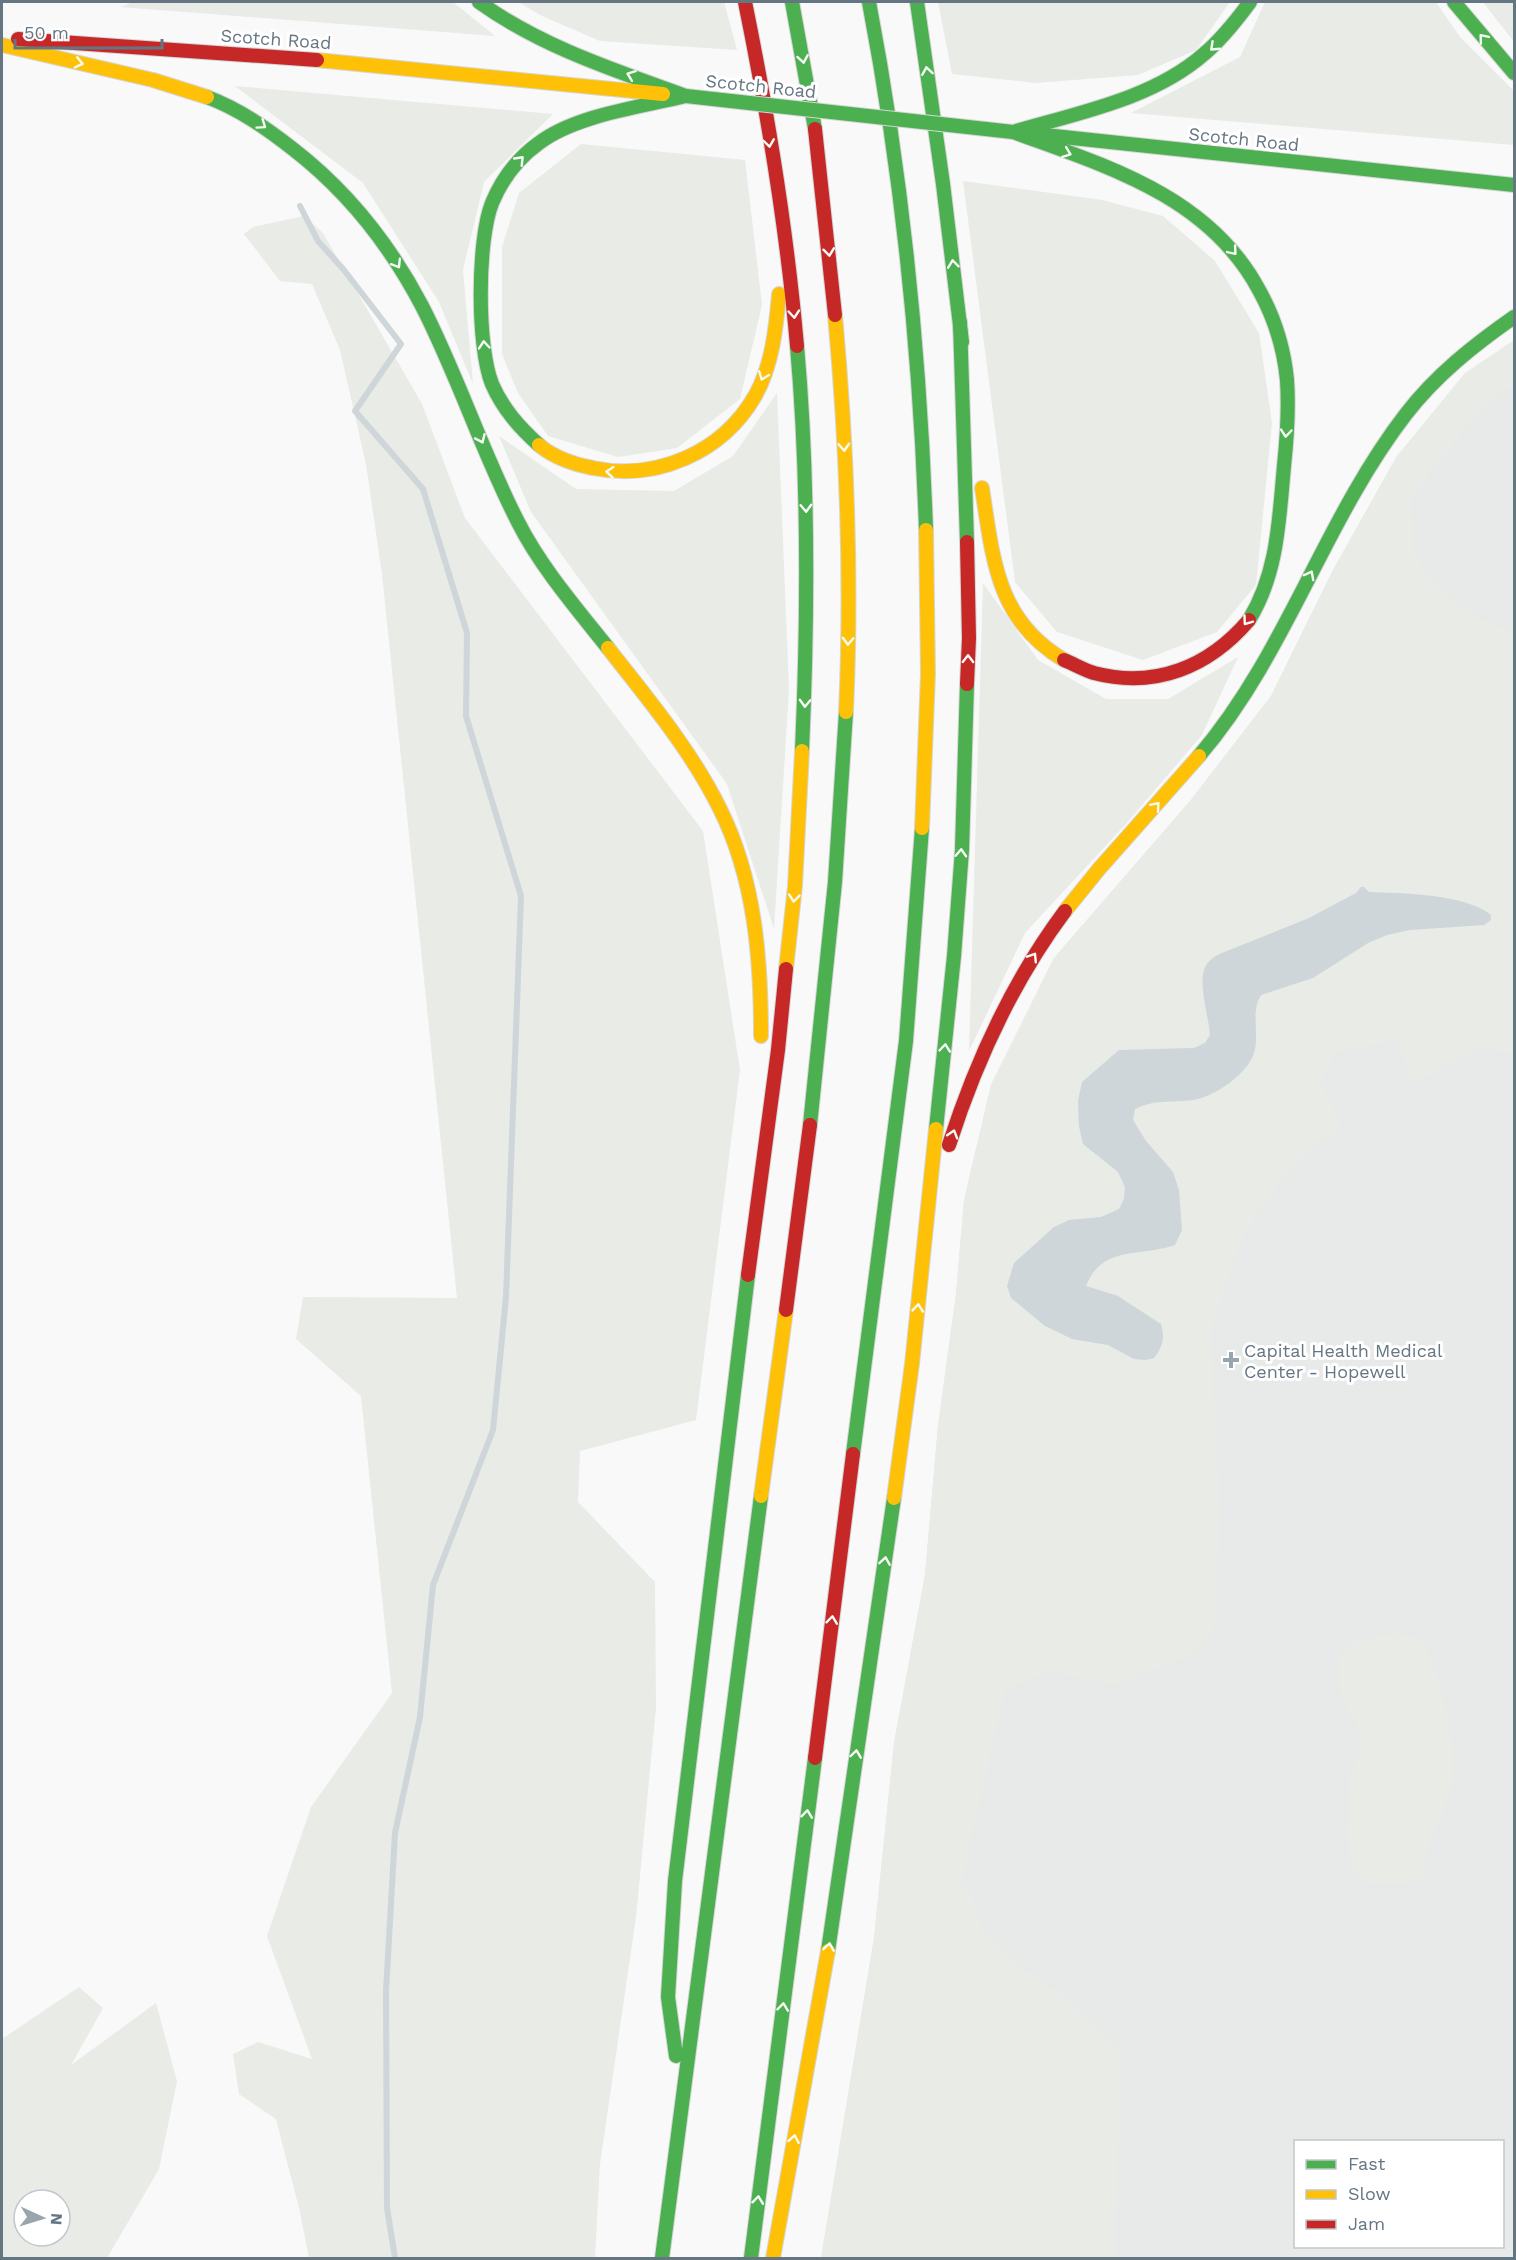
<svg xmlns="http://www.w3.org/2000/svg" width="1516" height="2260" font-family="'Work Sans',sans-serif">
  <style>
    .built { fill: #e8e9e9; fill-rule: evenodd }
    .green { fill: #e8ebe6; fill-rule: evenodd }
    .water { fill: #ced6d9 }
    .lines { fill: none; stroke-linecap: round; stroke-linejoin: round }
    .stream { stroke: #ced6d9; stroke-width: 6 }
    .fast-casing { stroke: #d5d6d7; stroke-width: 16 }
    .slow-casing { stroke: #d5d6d7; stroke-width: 16 }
    .jam-casing { stroke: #d5d6d7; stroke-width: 16 }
    .fast { stroke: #4caf50; stroke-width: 14 }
    .slow { stroke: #ffc107; stroke-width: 14 }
    .jam { stroke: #c62828; stroke-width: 14 }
    .fast-bridge-casing { stroke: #d5d6d7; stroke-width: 16; stroke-linecap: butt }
    .fast-bridge { stroke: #4caf50; stroke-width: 14 }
    .oneway { stroke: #f6fbf6 }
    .poi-dot { fill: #99a4ac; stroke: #fff; stroke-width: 2 }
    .labels { text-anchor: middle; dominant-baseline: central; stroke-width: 6; stroke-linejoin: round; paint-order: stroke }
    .street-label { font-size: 18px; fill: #657683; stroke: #fff }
    .poi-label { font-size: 18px; fill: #657683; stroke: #fff; text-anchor: start }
  </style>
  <rect width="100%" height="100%" fill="#f9f9f9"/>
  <path class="built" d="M 1514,340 L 1514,2258 L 821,2258 L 874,1938 L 894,1743 L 925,1575 L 938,1426 L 956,1294 L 964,1200 L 991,1085 L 1054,958 L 1190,801 L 1271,696 L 1333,570 L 1397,456 ZM 1296,2142 L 1502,2142 L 1502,2246 L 1296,2246 Z"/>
  <g class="green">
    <path d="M 133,2 L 453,2 L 495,36 L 120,7 Z"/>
    <path d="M 518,2 L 724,2 L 737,50 L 600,41 L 542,16 Z"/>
    <path d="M 938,2 L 1230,2 L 1196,50 L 1138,75 L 1036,83 L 952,74 Z"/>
    <path d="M 1265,2 L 1436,2 L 1460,37 L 1514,91 L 1514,145 L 1131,113 L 1240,57 Z"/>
    <path d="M 1483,2 L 1514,2 L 1514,42 Z"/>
    <path d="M 235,86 L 553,114 L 484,182 L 463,270 L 473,384 L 439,302 L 363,183 Z"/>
    <path d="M 581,144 L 745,160 L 762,305 L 740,399 L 677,448 L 618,457 L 548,436 L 518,393 L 502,354 L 502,247 L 519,193 Z"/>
    <path d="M 963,181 L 1102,200 L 1163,216 L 1215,261 L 1259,333 L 1272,423 L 1256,585 L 1217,632 L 1143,660 L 1057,632 L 1015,582 Z"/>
    <path d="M 304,216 L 323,233 L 422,404 L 465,518 L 703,831 L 740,1070 L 696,1420 L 580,1451 L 578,1502 L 655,1582 L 656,1707 L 636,1917 L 600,2164 L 595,2258 L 309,2258 L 300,2212 L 276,2119 L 239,2094 L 233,2054 L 258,2042 L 312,2059 L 267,1936 L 311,1807 L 392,1693 L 361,1396 L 296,1339 L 303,1297 L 457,1298 L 382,574 L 366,464 L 340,350 L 312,284 L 280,281 L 244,234 L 253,227 Z"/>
    <path d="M 1514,340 L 1514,384 L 1486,405 L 1442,456 L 1411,499 L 1414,551 L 1428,577 L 1477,618 L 1514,633 L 1514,1055 L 1483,1047 L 1411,1084 L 1398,1041 L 1334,1052 L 1321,1082 L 1341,1125 L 1292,1165 L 1243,1234 L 1211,1329 L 1220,1508 L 1215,1626 L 1193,1655 L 1114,1685 L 1047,1672 L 1005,1691 L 961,1884 L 974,1900 L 980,1922 L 997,1946 L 1019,1966 L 1058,1992 L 1122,2052 L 1115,2233 L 1116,2258 L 821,2258 L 874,1938 L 894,1743 L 925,1575 L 938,1426 L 956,1294 L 964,1200 L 991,1085 L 1054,958 L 1190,801 L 1271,696 L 1333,570 L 1397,456 L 1465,373 ZM 1364,887 L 1369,892 L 1441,897 L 1484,925 L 1410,930 L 1387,935 L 1368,943 L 1313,978 L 1261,995 C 1249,1014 1262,1039 1252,1058 C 1243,1076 1217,1094 1198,1099 C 1175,1104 1157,1098 1135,1109 L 1132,1120 L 1146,1141 L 1173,1172 L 1179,1190 L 1182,1230 L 1158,1251 L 1136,1253 L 1107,1259 L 1092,1271 L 1086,1286 L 1118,1296 L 1121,1351 L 1108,1345 L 1093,1342 L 1069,1220 L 1101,1217 L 1119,1209 C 1132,1179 1115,1168 1093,1152 C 1090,1149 1084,1146 1083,1143 C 1074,1125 1078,1100 1082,1082 L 1136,1048 L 1194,1048 L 1205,1043 L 1210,1035 L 1202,982 L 1205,966 L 1214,957 L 1309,918 L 1356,893 Z"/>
    <path d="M 777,393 L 789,690 L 774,929 L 727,784 L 531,512 L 499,436 L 576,489 L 674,491 L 733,456 Z"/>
    <path d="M 983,583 L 1038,660 L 1106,699 L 1168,699 L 1238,657 L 1202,735 L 1125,825 L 1025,933 L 969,1051 Z"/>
    <path d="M 1396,1634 C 1405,1635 1415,1634 1422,1641 C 1437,1659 1457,1751 1454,1775 C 1451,1799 1439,1819 1430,1840 C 1426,1851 1425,1865 1423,1876 C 1406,1886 1398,1885 1379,1884 C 1342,1883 1347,1835 1348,1809 C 1349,1799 1347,1787 1350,1777 C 1353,1764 1363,1752 1361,1738 C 1360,1730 1355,1723 1352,1717 C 1339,1693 1334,1678 1341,1651 C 1359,1639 1374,1635 1396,1634 Z"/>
    <path d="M 79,1987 L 103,2008 L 71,2065 L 156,2003 L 177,2081 L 159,2169 L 107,2258 L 2,2258 L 2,2039 ZM 24,2200 L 60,2200 L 60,2236 L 24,2236 Z"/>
  </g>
  <path class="water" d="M 1361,887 L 1364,887 L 1369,892 C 1401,893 1466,894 1491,915 L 1491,920 L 1484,925 L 1410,930 L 1387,935 L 1368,943 L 1313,978 L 1261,995 C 1249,1014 1262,1039 1252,1058 C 1243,1076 1217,1094 1198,1099 C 1175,1104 1157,1098 1135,1109 L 1133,1120 L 1146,1141 L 1173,1172 L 1179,1190 L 1182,1230 L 1175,1245 C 1140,1257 1102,1245 1086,1286 L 1118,1296 L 1161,1324 C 1165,1338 1163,1346 1154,1358 L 1146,1360 L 1134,1359 L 1108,1345 L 1072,1339 L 1045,1326 L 1011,1298 L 1007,1286 L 1014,1263 L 1054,1227 L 1069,1220 L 1101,1217 L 1119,1209 L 1124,1199 L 1125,1187 L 1118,1172 L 1083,1144 L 1079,1126 L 1078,1101 L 1082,1082 L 1119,1050 L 1194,1048 L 1205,1043 L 1210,1035 C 1209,1017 1196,978 1207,964 C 1212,957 1219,954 1227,951 L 1309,918 L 1356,893 Z"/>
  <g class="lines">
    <path class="stream" d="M 300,206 L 318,241 L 344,270 L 401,344 L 355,411 L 423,489 L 467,633 L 466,716 L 521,896 L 506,1297 L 493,1430 L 433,1585 L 420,1717 L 395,1833 L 386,1991 L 387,2208 L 395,2258"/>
    <g class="fast-casing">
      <g id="fast">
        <path d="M 479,2 C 542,47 614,70 686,96"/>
        <path d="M 792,2 L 815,129"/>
        <path d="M 869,2 C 902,175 920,354 926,530"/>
        <path d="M 917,2 L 943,184 L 962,342"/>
        <path d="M 1454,2 L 1514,73"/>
        <path d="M 207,97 C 239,109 266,128 293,149 C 346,190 390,245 422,306 C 458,376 482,452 518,522 C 540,566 577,609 608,648"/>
        <path d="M 1013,132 C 1077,113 1153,99 1204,54 C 1222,39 1236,21 1250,2"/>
        <path d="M 1013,132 C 1106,166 1209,196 1259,290 C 1274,317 1284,349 1287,380 C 1289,409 1287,438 1284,466 C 1279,519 1278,573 1249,620"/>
        <path d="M 1035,134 L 1514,185"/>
        <path d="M 960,322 L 967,542"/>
        <path d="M 797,346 C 809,480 808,616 802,751"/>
        <path d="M 539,445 C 519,427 503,409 492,384 C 477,347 477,241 492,203 C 502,179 518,158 539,143 C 576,115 641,107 686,96"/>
        <path d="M 1199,756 C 1287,653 1324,520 1406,414 C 1436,375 1474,345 1514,317"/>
        <path d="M 810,1125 L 835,882 L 846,712"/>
        <path d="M 936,1129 L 954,956 L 962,850 L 967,684"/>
        <path d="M 853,1454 L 906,1041 L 922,828"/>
        <path d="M 828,1951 L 894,1498"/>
        <path d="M 676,2056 L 668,1997 L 675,1881 L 748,1275"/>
        <path d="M 662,2258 L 761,1496"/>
        <path d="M 751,2258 L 815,1758"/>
      </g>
    </g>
    <g class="slow-casing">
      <g id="slow">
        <path d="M 2,45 L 153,80 L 207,97"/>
        <path d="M 317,60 L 663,94"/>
        <path d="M 835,315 C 847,447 852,579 846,712"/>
        <path d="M 539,445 C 553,457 575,465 593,468 C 656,481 722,453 755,396 C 772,366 776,329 779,294"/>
        <path d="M 982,488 C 993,558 996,620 1064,660"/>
        <path d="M 608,648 C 648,699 691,750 720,809 C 755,879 761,959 761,1036"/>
        <path d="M 922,828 L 928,674 L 926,530"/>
        <path d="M 1065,911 L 1099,869 L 1199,756"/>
        <path d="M 786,969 L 795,886 L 802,751"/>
        <path d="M 761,1496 L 786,1310"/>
        <path d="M 894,1498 L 912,1364 L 936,1129"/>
        <path d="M 773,2258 L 828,1951"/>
      </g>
    </g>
    <g class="jam-casing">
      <g id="jam">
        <path d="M 745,2 C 768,115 787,231 797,346"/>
        <path d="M 18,39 L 317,60"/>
        <path d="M 815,129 L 835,315"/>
        <path d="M 967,542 L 969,638 L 967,684"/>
        <path d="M 1064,660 C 1074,664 1084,670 1094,673 C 1155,689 1209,667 1249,620"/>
        <path d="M 949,1145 C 976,1061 1012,982 1065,911"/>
        <path d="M 748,1275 L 778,1050 L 786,969"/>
        <path d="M 786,1310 L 810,1125"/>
        <path d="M 815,1758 L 853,1454"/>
      </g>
    </g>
    <use href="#fast" class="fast"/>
    <use href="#slow" class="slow"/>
    <use href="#jam" class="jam"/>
    <g class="fast-bridge-casing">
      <path id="fast-bridge" d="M 686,96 L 1013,132"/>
    </g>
    <use href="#fast-bridge" class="fast-bridge"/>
  </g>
  <defs><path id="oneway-chevron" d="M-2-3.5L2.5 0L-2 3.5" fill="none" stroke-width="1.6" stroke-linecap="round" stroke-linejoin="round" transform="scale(1.5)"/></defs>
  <g class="oneway">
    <use href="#oneway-chevron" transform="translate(1483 38) rotate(-130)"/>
    <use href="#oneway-chevron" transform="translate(1214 47) rotate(137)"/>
    <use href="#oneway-chevron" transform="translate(803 59) rotate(80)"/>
    <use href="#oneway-chevron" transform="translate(79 63) rotate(13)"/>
    <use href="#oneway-chevron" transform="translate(927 71) rotate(-99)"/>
    <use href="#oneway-chevron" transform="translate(631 75) rotate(-159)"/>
    <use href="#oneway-chevron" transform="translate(262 125) rotate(35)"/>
    <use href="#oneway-chevron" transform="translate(769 143) rotate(82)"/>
    <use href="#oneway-chevron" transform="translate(1067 153) rotate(21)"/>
    <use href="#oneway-chevron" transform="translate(520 160) rotate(-46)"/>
    <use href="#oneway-chevron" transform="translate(1233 251) rotate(50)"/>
    <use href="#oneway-chevron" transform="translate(829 252) rotate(83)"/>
    <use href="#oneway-chevron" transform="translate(397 264) rotate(58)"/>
    <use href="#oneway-chevron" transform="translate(953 264) rotate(-97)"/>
    <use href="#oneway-chevron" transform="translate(794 314) rotate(85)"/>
    <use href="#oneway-chevron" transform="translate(484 345) rotate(-95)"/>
    <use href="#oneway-chevron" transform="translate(763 376) rotate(111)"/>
    <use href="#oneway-chevron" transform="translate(1286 433) rotate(95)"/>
    <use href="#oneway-chevron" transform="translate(481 439) rotate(66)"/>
    <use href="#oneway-chevron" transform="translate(844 447) rotate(87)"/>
    <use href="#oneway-chevron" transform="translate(610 472) rotate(-175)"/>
    <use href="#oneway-chevron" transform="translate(806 508) rotate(88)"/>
    <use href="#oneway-chevron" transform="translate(1310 575) rotate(-62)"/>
    <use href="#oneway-chevron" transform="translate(1247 621) rotate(126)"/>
    <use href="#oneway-chevron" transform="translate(848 641) rotate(92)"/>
    <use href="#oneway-chevron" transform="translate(968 659) rotate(-89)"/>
    <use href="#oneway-chevron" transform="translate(805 703) rotate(92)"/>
    <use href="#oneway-chevron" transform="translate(1156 806) rotate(-49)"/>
    <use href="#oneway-chevron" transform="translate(961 853) rotate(-87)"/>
    <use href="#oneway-chevron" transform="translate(794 898) rotate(96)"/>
    <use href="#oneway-chevron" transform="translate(1033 957) rotate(-57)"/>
    <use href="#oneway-chevron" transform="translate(945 1048) rotate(-84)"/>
    <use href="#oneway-chevron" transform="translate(953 1134) rotate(-73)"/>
    <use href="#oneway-chevron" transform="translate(918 1308) rotate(-84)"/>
    <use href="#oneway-chevron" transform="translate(885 1561) rotate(-81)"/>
    <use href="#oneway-chevron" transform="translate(832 1620) rotate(-83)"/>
    <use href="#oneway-chevron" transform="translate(856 1754) rotate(-82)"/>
    <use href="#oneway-chevron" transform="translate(807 1814) rotate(-83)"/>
    <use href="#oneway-chevron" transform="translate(829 1947) rotate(-81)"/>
    <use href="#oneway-chevron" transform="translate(783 2007) rotate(-83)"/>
    <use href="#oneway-chevron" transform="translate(794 2139) rotate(-80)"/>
    <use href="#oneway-chevron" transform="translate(758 2200) rotate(-83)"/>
  </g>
  <path class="poi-dot" d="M1228 1351h6v6h6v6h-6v6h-6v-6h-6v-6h6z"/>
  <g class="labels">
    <g class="street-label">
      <text transform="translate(276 39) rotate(4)">Scotch Road</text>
      <text transform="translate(761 86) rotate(6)">Scotch Road</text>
      <text transform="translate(1244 139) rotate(6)">Scotch Road</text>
    </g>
    <g class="poi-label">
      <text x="1244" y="1350">Capital Health Medical<tspan x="1244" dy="21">Center - Hopewell</tspan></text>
    </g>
  </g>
  <rect width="1516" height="2260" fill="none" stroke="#657683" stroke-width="6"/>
  <rect x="1294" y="2140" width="210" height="108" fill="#ffffff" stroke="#c1c8cd" stroke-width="1.5"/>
  <rect x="1306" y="2160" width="30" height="9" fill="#4caf50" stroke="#c1c8cd" stroke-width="1.5"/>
  <text x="1348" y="2170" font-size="18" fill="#657683">Fast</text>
  <rect x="1306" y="2190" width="30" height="9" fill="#ffc107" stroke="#c1c8cd" stroke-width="1.5"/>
  <text x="1348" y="2200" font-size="18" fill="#657683">Slow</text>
  <rect x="1306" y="2220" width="30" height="9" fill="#c62828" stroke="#c1c8cd" stroke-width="1.5"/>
  <text x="1348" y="2230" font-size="18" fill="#657683">Jam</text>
  <g transform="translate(42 2218) rotate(94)"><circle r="28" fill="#ffffff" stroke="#c1c8cd" stroke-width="1.5"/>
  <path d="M0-4.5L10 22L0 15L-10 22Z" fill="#99a4ac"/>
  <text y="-9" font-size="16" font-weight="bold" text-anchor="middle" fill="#657683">N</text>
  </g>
  <path d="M15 39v9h147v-9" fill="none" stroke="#657683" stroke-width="3"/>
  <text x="24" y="39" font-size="18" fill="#657683" stroke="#ffffff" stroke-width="4.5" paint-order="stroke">50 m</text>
</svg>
